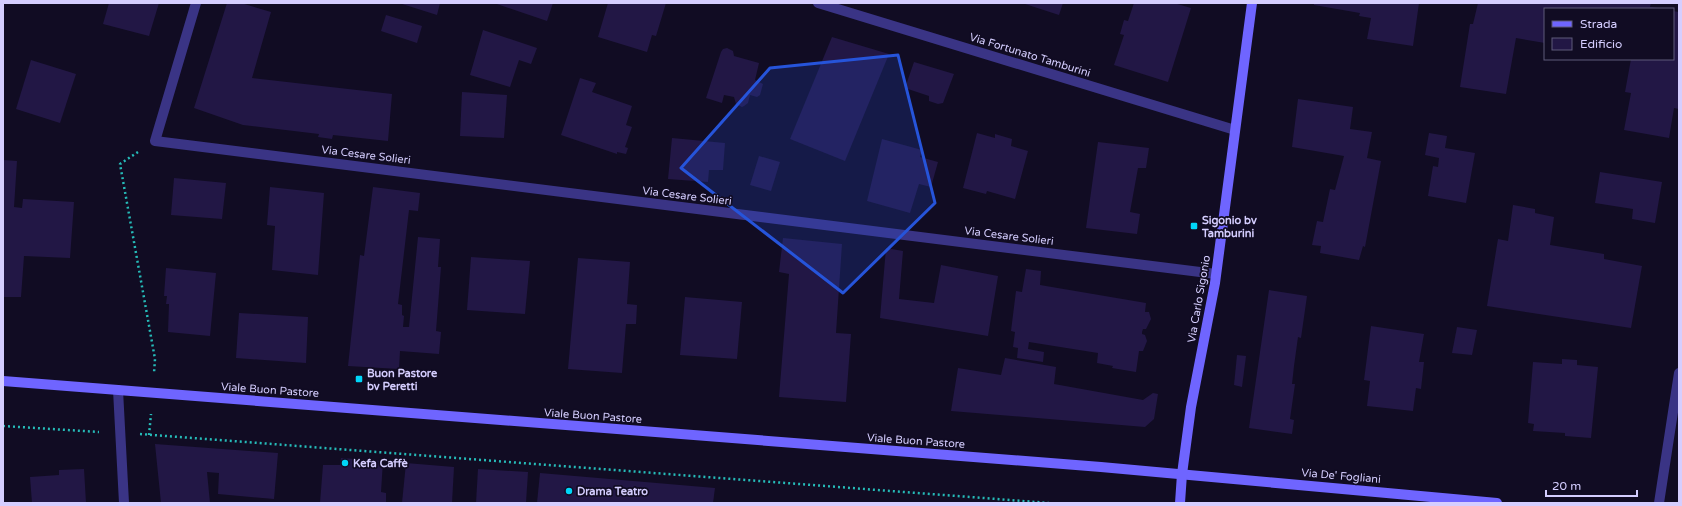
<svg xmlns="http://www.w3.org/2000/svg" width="1682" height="506" font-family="'Varela Round',sans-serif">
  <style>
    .building { fill: #221745 }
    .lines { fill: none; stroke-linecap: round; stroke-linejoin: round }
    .path { stroke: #26bbb8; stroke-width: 2.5; stroke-dasharray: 2 3; stroke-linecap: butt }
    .street { stroke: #3a3485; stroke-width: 10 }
    .secondary { stroke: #6f65ff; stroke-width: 10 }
    .marked { fill: #2654da; fill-opacity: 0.2; stroke: #2654da; stroke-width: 3; stroke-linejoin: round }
    .poi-dot { fill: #00d6f9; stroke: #110c23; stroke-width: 1.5 }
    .labels { text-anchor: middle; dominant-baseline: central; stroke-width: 3.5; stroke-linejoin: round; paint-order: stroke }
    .street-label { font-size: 11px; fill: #d5ceff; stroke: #110c23 }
    .poi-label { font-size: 11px; font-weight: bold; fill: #d5ceff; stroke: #110c23; text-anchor: start }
  </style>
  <rect width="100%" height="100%" fill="#110c23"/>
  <g class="building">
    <path d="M 109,3 L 159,3 L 149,36 L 103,24 Z"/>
    <path d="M 227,3 L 241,3 L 271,12 L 252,78 L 392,94 L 388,141 L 333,135 L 332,139 L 318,137 L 319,134 L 243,125 L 194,108 Z"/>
    <path d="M 399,3 L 440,3 L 437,15 Z"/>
    <path d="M 494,3 L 553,3 L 547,21 Z"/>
    <path d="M 608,3 L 666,3 L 656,36 L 652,35 L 647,52 L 598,37 Z"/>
    <path d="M 1022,3 L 1063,3 L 1059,15 Z"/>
    <path d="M 1134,3 L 1174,3 L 1191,8 L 1168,82 L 1114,65 L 1124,35 L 1120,34 L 1124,20 L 1128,21 Z"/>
    <path d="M 1314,3 L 1419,3 L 1413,46 L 1367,39 L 1371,18 L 1359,16 L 1360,13 L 1314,5 Z"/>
    <path d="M 1478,3 L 1651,3 L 1650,7 L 1658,8 L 1545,9 L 1545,43 L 1516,38 L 1506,94 L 1460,87 L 1470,24 L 1473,24 Z"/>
    <path d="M 1673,11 L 1679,12 L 1679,109 L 1674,108 L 1669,138 L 1624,130 L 1631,93 L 1625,92 L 1631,59 L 1673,59 Z"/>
    <path d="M 386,15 L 422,26 L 417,43 L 381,31 Z"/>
    <path d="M 483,30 L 537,48 L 531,64 L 519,60 L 510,87 L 470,75 Z"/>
    <path d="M 832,37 L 889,54 L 845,161 L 790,139 Z"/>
    <path d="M 727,48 L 733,51 L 734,56 L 759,63 L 755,80 L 763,84 L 760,95 L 757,97 L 750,95 L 748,103 L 744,106 L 742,107 L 736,104 L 734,97 L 724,95 L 722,103 L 706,98 L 721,52 L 723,49 Z"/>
    <path d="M 31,60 L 76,74 L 60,123 L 16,109 Z"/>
    <path d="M 914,62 L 954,74 L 943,103 L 938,104 L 929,101 L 929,96 L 905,88 Z"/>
    <path d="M 580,78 L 596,83 L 592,92 L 632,106 L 626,125 L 632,127 L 625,147 L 628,148 L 626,154 L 617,152 L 617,154 L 561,135 Z"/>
    <path d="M 462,92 L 507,95 L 504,138 L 460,136 Z"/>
    <path d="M 1298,99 L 1353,107 L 1350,129 L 1372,132 L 1367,158 L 1381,161 L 1365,247 L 1363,246 L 1359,260 L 1320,253 L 1321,246 L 1312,245 L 1317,221 L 1323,222 L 1330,189 L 1335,190 L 1344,156 L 1292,147 Z"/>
    <path d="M 977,133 L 995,138 L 995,134 L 1012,139 L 1011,146 L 1028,151 L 1015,199 L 987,191 L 986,194 L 963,188 Z"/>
    <path d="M 1429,133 L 1447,136 L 1445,148 L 1475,153 L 1466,203 L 1428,196 L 1433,166 L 1438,167 L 1439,158 L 1425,155 Z"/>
    <path d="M 672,138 L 725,143 L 723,170 L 709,170 L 708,182 L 668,179 Z"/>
    <path d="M 882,139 L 922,150 L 920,157 L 938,162 L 931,187 L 919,184 L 910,213 L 867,201 Z"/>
    <path d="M 1098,142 L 1149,148 L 1146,168 L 1138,168 L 1130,212 L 1140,214 L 1137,234 L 1086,228 Z"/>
    <path d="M 759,156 L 780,162 L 771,191 L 750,185 Z"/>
    <path d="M 3,160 L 17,161 L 14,207 L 22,208 L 23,199 L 74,202 L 70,258 L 24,256 L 21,297 L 3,297 Z"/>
    <path d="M 1600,172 L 1662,182 L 1655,223 L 1632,219 L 1633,209 L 1595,203 Z"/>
    <path d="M 174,178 L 226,183 L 222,219 L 171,215 Z"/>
    <path d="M 270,187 L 324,193 L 318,275 L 272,270 L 275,226 L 267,225 Z"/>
    <path d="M 373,187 L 420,193 L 418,211 L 409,210 L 398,304 L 402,305 L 402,315 L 404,316 L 403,327 L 409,327 L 418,237 L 440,239 L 438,267 L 441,267 L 436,331 L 441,332 L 439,354 L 400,351 L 399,369 L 348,366 L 360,255 L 364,256 Z"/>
    <path d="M 1513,205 L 1535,209 L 1535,213 L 1554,217 L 1550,245 L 1604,254 L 1604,259 L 1642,266 L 1631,328 L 1487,306 L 1498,239 L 1508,241 Z"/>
    <path d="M 783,238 L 842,244 L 836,333 L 851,334 L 846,402 L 779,397 L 789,274 L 779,272 Z"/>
    <path d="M 886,248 L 903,251 L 899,299 L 934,303 L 941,265 L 998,276 L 988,336 L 880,318 Z"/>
    <path d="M 471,257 L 530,261 L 525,314 L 467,310 Z"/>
    <path d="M 578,258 L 630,262 L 627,304 L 637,305 L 636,324 L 626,324 L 622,373 L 568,369 Z"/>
    <path d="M 166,268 L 216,273 L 210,336 L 168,332 L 169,304 L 166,304 L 167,296 L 164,296 Z"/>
    <path d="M 1026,269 L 1041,271 L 1040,285 L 1146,303 L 1145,312 L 1149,312 L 1151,319 L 1146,329 L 1143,329 L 1142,332 L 1142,334 L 1145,335 L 1147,341 L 1143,351 L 1139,351 L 1136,372 L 1112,368 L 1113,366 L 1097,363 L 1098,353 L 1029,342 L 1028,349 L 1044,352 L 1043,362 L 1017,358 L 1018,348 L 1013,347 L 1015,332 L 1011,331 L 1016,291 L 1022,292 Z"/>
    <path d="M 1269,290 L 1307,296 L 1301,338 L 1298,337 L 1294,366 L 1292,384 L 1295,384 L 1290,419 L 1294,420 L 1292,434 L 1249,428 Z"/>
    <path d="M 685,297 L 742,302 L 737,359 L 680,355 Z"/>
    <path d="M 239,313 L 308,317 L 306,363 L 236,358 Z"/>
    <path d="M 1371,326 L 1424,334 L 1419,362 L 1424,362 L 1421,389 L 1416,388 L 1413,411 L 1367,406 L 1370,381 L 1364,380 Z"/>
    <path d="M 1457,327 L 1477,330 L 1472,355 L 1452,353 Z"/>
    <path d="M 1237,355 L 1246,356 L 1242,387 L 1234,385 Z"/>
    <path d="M 1005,358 L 1056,367 L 1054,384 L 1143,400 L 1153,393 L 1158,394 L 1154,419 L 1145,427 L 951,411 L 958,368 L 1001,375 Z"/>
    <path d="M 1562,359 L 1577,360 L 1577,365 L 1598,367 L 1591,438 L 1565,436 L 1565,433 L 1533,431 L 1534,424 L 1528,423 L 1533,362 L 1562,364 Z"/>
    <path d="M 155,444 L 278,453 L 274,499 L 218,494 L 219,473 L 207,472 L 210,503 L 161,503 Z"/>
    <path d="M 341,458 L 383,461 L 381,492 L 386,493 L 386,503 L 320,503 L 323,465 L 340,465 Z"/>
    <path d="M 406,463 L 454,467 L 452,503 L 402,503 Z"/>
    <path d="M 84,469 L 86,503 L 32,503 L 30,477 L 59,475 L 59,470 Z"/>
    <path d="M 478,469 L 528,472 L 526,503 L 476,503 Z"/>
    <path d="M 540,473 L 715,488 L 713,503 L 537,503 Z"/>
  </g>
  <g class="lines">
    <g class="path">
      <path d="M 138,152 L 120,164 L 155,359 L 154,373"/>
      <path d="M 3,426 L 99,432"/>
      <path d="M 140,434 L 1049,503"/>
      <path d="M 149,435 L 151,414"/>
    </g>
    <g class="street">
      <path d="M 196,3 L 155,141 L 1216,274"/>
      <path d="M 818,3 L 1235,130"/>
      <path d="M 118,390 L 124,503"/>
      <path d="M 1659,503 L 1679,373"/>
    </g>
    <g class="secondary">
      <path d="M 3,381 L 1101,467 L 1497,503"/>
      <path d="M 1180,503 L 1182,474 L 1191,407 L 1215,283 L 1252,3"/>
    </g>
  </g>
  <path class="marked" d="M 898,55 L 935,203 L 843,293 L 681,168 L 770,68 Z"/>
  <g class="poi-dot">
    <rect x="1190" y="222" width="8" height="8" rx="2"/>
    <rect x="355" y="375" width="8" height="8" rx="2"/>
    <circle cx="345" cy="463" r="4"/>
    <circle cx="569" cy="491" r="4"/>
  </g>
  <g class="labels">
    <g class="street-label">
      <text transform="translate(1030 55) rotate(17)">Via Fortunato Tamburini</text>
      <text transform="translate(366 155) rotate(7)">Via Cesare Solieri</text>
      <text transform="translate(687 196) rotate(7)">Via Cesare Solieri</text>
      <text transform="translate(1009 236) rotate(7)">Via Cesare Solieri</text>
      <text transform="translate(1199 299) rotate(-80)">Via Carlo Sigonio</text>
      <text transform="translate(270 390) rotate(4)">Viale Buon Pastore</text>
      <text transform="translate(593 416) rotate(4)">Viale Buon Pastore</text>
      <text transform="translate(916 441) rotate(4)">Viale Buon Pastore</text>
      <text transform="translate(1341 476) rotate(5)">Via De' Fogliani</text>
    </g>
    <g class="poi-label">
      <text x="1202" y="220">Sigonio bv<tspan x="1202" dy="13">Tamburini</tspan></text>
      <text x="367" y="373">Buon Pastore<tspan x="367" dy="13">bv Peretti</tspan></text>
      <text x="353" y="463">Kefa Caffè</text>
      <text x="577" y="491">Drama Teatro</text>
    </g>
  </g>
  <rect width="1682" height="506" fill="none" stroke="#d5ceff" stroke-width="8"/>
  <rect x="1544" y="8" width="130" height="52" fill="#110c23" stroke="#5f5a7b"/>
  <rect x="1552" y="21" width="20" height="6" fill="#6f65ff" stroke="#5f5a7b"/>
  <text x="1580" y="28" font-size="12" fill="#d5ceff">Strada</text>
  <rect x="1552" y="38" width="20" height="12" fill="#221745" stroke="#5f5a7b"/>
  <text x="1580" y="48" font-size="12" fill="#d5ceff">Edificio</text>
  <path d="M1546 490v6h91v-6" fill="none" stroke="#d5ceff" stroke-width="2"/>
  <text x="1552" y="490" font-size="12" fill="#d5ceff" stroke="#110c23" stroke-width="3" paint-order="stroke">20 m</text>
</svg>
